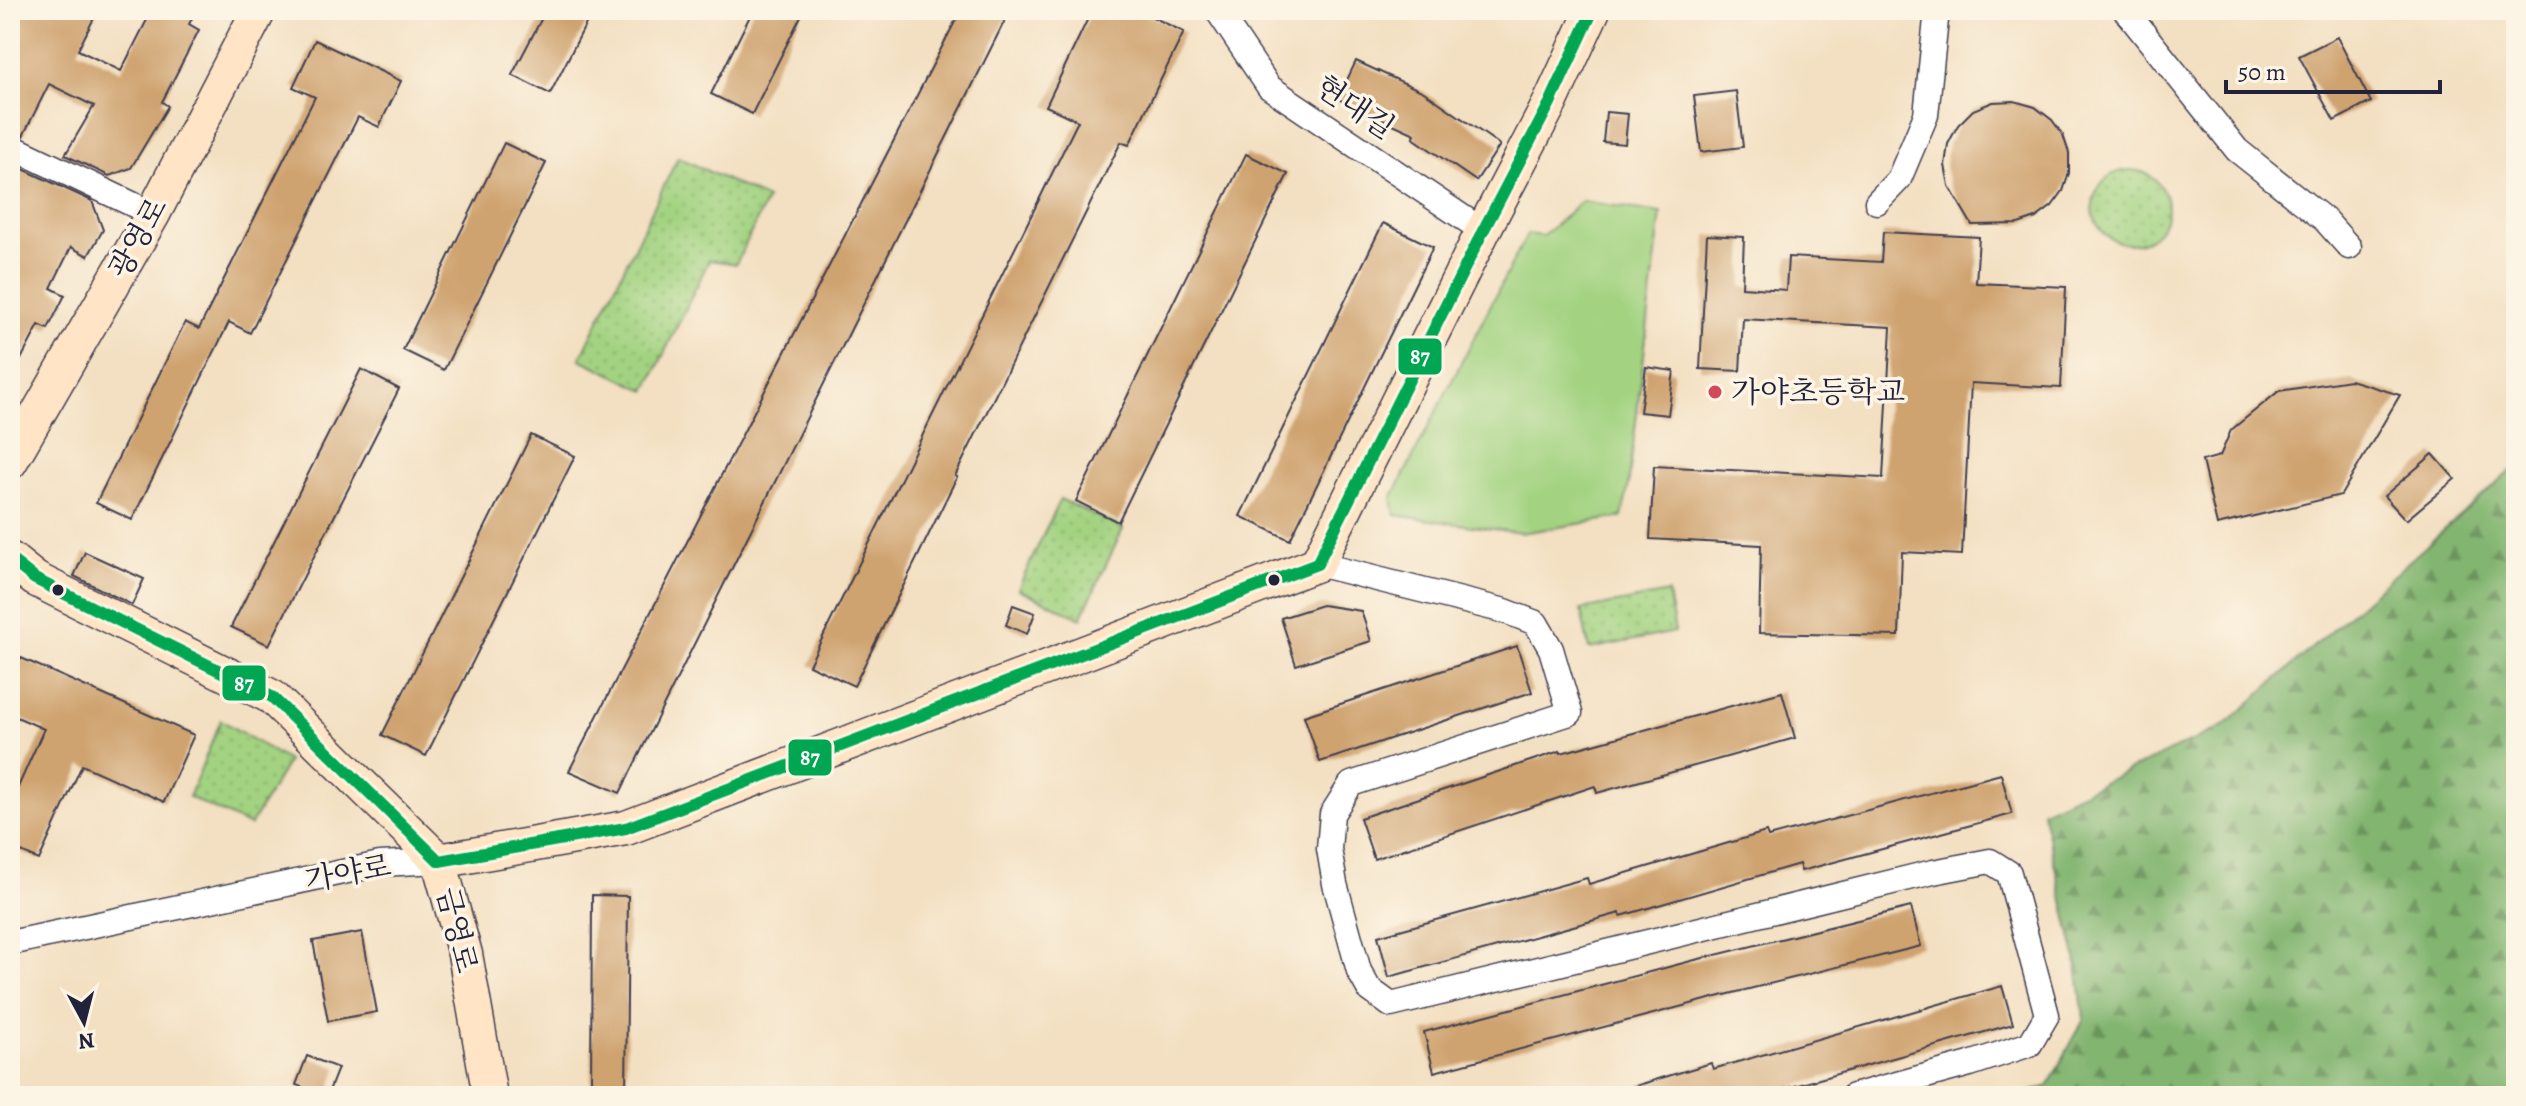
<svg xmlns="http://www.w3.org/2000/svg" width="2526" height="1106" font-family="Alegreya,'Noto Serif KR',serif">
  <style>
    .forest { fill: url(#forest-firs); stroke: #526c55; stroke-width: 2 }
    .park { fill: url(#park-dots); stroke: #627a5e; stroke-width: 2 }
    .pitch { fill: #a3d381; stroke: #627a5e; stroke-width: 2 }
    .building { fill: #cfa36f }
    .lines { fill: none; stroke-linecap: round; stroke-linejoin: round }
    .street-casing { stroke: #413e4f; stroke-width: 27 }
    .secondary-casing { stroke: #413e4f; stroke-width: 37 }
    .street { stroke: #fff; stroke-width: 24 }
    .secondary { stroke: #ffe4c6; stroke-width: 34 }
    .bus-1-casing { stroke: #fcf5e5; stroke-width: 18 }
    .bus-1 { stroke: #00a651; stroke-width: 12 }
    .poi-dot { fill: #d1495b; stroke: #fcf5e5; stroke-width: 3 }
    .bus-dot { fill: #22223b; stroke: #fcf5e5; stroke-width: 3 }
    .labels { text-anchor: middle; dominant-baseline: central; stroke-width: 7; stroke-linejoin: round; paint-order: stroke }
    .street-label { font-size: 30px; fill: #22223b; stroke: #fcf5e5 }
    .poi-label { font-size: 30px; fill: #22223b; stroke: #fcf5e5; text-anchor: start }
    .line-badge { stroke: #fcf5e5; stroke-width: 3 }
    .badge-label { font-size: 22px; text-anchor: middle; font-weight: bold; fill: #fff }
  </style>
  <defs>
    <pattern id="forest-firs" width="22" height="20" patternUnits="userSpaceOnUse" patternTransform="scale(2)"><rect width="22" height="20" fill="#82b56f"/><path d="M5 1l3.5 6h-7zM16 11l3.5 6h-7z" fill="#6a935c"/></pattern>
    <pattern id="park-dots" width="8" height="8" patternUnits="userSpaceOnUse" patternTransform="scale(2)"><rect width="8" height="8" fill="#a3d381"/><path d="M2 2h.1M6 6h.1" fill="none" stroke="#8cb570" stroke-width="1.8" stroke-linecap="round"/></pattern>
  </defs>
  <rect width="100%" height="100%" fill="#fcf5e5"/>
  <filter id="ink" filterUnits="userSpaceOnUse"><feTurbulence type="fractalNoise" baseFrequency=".0125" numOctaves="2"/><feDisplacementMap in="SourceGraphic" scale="16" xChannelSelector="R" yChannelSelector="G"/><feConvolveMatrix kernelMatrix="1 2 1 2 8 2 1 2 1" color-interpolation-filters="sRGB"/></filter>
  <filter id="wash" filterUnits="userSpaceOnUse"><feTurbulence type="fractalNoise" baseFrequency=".006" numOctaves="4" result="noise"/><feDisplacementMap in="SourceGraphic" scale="32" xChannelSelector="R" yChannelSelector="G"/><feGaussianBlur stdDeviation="1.8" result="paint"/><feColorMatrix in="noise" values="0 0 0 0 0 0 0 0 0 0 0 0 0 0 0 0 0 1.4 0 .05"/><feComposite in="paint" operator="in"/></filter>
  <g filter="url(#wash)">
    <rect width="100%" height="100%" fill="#f3dfc1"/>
    <path class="forest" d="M 2516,466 L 2516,1096 L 2019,1096 L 2048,1086 L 2084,1019 L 2076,957 L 2042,811 L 2224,726 Z"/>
    <g class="park">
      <path d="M 678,157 L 767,199 L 736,264 L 709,260 L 646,391 L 580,359 Z"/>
      <circle cx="2130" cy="207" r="37"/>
      <path d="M 1060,499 L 1123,529 L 1081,618 L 1018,589 Z"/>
      <path d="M 1668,593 L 1675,632 L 1589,649 L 1581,610 Z"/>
      <path d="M 221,720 L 288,761 L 250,826 L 189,797 Z"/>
    </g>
    <path class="pitch" d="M 1582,201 L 1661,213 L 1628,488 L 1622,517 L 1521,533 L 1395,515 L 1392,498 L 1527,234 L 1543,236 Z"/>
    <g id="blocks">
      <g class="building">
        <path d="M 23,10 L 98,10 L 78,50 L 121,71 L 152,10 L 196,10 L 189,24 L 199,30 L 162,102 L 168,106 L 131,168 L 109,176 L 65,155 L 94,106 L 49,84 L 23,136 L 10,131 L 10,37 Z"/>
        <path d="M 546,10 L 593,10 L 550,94 L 512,75 Z"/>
        <path d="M 753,10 L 804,10 L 752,114 L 711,94 Z"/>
        <path d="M 961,10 L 1010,10 L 620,793 L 569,771 Z"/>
        <path d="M 1092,10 L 1138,10 L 1184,32 L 1129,145 L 1121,142 L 955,476 L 957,477 L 854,686 L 809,665 L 1078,121 L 1046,106 Z"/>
        <path d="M 2337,37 L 2371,102 L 2334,121 L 2299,56 Z"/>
        <path d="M 315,40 L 401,81 L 379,127 L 358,117 L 250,333 L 229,322 L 132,520 L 96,503 L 185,322 L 199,329 L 315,97 L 293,87 Z"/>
        <path d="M 1356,61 L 1424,92 L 1500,145 L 1476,181 L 1413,138 L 1415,134 L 1338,99 Z"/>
        <path d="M 1736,91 L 1743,147 L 1701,152 L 1694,96 Z"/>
        <path d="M 2014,101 L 2035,107 L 2052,120 L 2063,135 L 2069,153 L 2069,173 L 2063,191 L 2052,206 L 2036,218 L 2018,224 L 1972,225 L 1949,186 L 1945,165 L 1948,144 L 1958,125 L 1973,110 L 1993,102 Z"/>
        <path d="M 1606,112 L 1628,114 L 1625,144 L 1603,142 Z"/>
        <path d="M 504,143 L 546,163 L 444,370 L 403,350 Z"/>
        <path d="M 1246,154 L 1288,174 L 1118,522 L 1076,501 Z"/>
        <path d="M 10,163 L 92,201 L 103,230 L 88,256 L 71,247 L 51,288 L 65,295 L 48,329 L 39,325 L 10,380 Z"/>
        <path d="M 1383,223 L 1433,247 L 1290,540 L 1240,516 Z"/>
        <path d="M 1883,232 L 1979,237 L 1976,283 L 2066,287 L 2061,388 L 1971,383 L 1962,555 L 1902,552 L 1899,636 L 1759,633 L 1761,545 L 1650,539 L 1654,466 L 1883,478 L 1891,327 L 1743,319 L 1740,371 L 1700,369 L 1707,235 L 1744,237 L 1742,287 L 1786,290 L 1788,257 L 1881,262 Z"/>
        <path d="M 1646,367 L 1674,371 L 1668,415 L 1640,412 Z"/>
        <path d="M 361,369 L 399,389 L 269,645 L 231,627 Z"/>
        <path d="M 2350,380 L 2400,395 L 2341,495 L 2217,525 L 2202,461 L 2220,456 L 2231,430 L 2279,391 Z"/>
        <path d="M 531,435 L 575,456 L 426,756 L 382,735 Z"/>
        <path d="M 2433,454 L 2455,479 L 2406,520 L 2384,496 Z"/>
        <path d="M 85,552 L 144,579 L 132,605 L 74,576 Z"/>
        <path d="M 1013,605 L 1035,613 L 1027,634 L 1006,625 Z"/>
        <path d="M 1322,605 L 1361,611 L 1371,641 L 1296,665 L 1281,618 Z"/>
        <path d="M 1517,646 L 1532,692 L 1320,762 L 1304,716 Z"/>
        <path d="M 10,653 L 194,735 L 164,802 L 82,765 L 39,860 L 10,847 L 10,805 L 44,729 L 10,714 Z"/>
        <path d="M 1782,692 L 1795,738 L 1597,793 L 1595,786 L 1374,859 L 1360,818 L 1560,751 L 1561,753 Z"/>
        <path d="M 2001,774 L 2012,814 L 1801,871 L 1799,864 L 1621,916 L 1620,913 L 1389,977 L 1378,936 L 1587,878 L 1589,884 L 1766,832 L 1768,837 Z"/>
        <path d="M 592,895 L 628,896 L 626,1096 L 591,1096 Z"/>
        <path d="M 1911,907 L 1921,946 L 1721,996 L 1434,1072 L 1424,1032 L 1691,961 Z"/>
        <path d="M 362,932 L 377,1012 L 328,1021 L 313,941 Z"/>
        <path d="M 2002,986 L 2013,1024 L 1759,1096 L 1623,1096 L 1622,1090 L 1711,1063 L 1713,1069 Z"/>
        <path d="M 307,1056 L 338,1068 L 327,1096 L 296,1085 Z"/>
      </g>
    </g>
  </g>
  <g filter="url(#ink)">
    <use href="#blocks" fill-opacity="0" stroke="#413e4f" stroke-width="2"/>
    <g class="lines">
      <g class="street-casing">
        <g id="street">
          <path d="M 1217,10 L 1269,87 L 1483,231"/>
          <path d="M 2125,10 L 2237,150 L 2325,220 L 2349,247"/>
          <path d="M 10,146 L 153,214"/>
          <path d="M 1877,202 L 1899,179 L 1926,115 L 1937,10"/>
          <path d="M 1317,564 L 1505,611 L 1536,623 L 1551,649 L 1570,713 L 1351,784 L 1332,814 L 1329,849 L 1335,884 L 1359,971 L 1369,989 L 1391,1005 L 1933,872 L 1990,861 L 2009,873 L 2047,1015 L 2030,1044 L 1970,1064 L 1853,1096"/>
          <path d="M 10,943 L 380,864 L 439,861"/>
        </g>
      </g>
      <g class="secondary-casing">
        <g id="secondary">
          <path d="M 10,462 L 153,214 L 259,10"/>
          <path d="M 10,559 L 35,579 L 272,697 L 439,861 L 465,954 L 490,1096"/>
          <path d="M 439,861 L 626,828 L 1317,564 L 1483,231 L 1550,103 L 1593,10"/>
        </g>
      </g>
      <use href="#street" class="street"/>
      <use href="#secondary" class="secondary"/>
      <g class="bus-1-casing">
        <g id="bus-1">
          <path d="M 10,559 L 35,579 L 272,697 L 439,861"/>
          <path d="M 439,861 L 626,828 L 1317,564 L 1483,231 L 1550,103 L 1593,10"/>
        </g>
      </g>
      <use href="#bus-1" class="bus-1"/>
    </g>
  </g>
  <circle class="poi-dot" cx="1715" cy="392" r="8"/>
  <g class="bus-dot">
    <circle cx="1274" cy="580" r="7"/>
    <circle cx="58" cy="590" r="7"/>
  </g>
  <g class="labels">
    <g class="street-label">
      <text transform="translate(1355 107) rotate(34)">현대길</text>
      <text transform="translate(138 238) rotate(-61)">광영로</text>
      <text transform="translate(348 873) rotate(-10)">가야로</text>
      <text transform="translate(457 930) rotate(76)">금영로</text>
    </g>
    <g class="poi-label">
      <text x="1731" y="392">가야초등학교</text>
    </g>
  </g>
  <g class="line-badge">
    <rect x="1397" y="337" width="46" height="39" rx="8" fill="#00a651"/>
    <rect x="221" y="664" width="46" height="38" rx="8" fill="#00a651"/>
    <rect x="787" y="738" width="46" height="39" rx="8" fill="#00a651"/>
  </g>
  <g class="badge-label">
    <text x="1420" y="364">87</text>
    <text x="244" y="691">87</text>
    <text x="810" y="765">87</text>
  </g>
  <rect width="2526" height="1106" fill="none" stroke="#fcf5e5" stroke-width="40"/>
  <g transform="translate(84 1022) rotate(173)" stroke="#fcf5e5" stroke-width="6" paint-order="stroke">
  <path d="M0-6L14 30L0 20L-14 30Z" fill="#22223b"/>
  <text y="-12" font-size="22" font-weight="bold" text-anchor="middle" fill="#22223b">N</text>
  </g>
  <path d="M2226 80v12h214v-12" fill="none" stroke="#22223b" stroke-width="4"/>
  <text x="2238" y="80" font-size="24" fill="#22223b" stroke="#fcf5e5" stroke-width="6" paint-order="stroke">50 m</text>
</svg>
